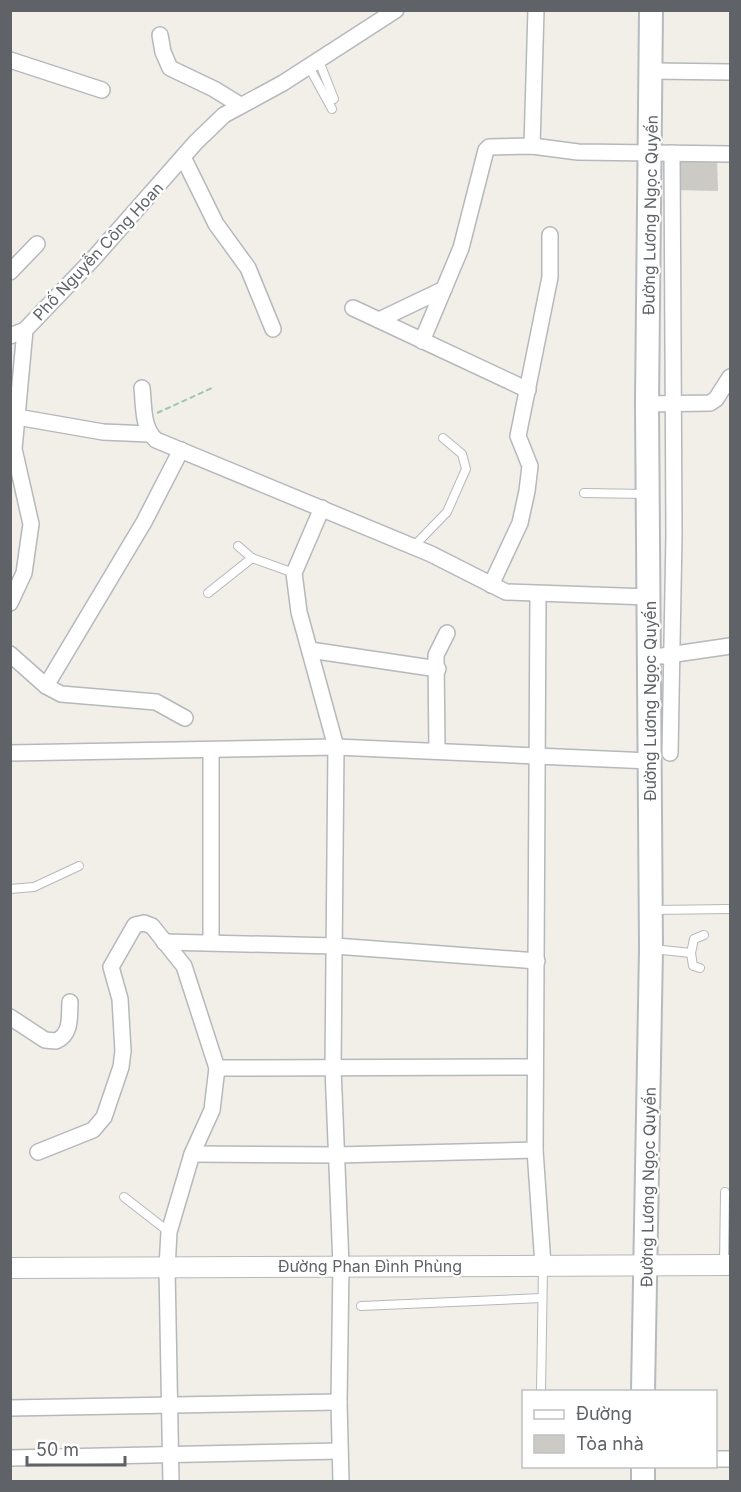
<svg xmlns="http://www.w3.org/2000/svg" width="741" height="1492" font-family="Inter,sans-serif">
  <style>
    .building { fill: #cccac5 }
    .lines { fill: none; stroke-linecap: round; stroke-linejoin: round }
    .service-casing { stroke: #b5b8bc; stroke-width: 10 }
    .minor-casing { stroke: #b5b8bc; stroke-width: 18 }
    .tertiary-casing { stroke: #b5b8bc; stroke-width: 22 }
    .secondary-casing { stroke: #b6babf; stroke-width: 26 }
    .path { stroke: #9cc7a9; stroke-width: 2; stroke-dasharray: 6 3; stroke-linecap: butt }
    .service { stroke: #fff; stroke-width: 8 }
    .minor { stroke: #fff; stroke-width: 15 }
    .tertiary { stroke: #fff; stroke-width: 20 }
    .secondary { stroke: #fff; stroke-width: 22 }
    .labels { text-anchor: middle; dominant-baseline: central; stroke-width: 4.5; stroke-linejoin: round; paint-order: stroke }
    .street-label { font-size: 16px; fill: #5f6368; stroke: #fff }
  </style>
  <rect width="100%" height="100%" fill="#f1efe8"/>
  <path class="building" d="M 676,157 L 717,158 L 718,191 L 676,190 Z"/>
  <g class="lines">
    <g class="service-casing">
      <g id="service">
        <path d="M 319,61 L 334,99"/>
        <path d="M 309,67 L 332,109"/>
        <path d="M 584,493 L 645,494"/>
        <path d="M 238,546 L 252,558 L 294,573"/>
        <path d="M 413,547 L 447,512 L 466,469 L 462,454 L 443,438"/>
        <path d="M 208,593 L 252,558"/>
        <path d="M 10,889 L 34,887 L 79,866"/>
        <path d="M 653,910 L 730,909"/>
        <path d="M 653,949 L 691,953"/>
        <path d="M 700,968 L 693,966 L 691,953 L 694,939 L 704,935"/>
        <path d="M 124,1197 L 169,1232"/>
        <path d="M 724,1265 L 725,1192"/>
        <path d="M 361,1306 L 542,1298"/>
        <path d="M 541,1392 L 543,1267"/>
      </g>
    </g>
    <g class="minor-casing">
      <g id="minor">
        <path d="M 160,35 L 163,52 L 170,68 L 214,89 L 240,105"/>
        <path d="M 10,60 L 102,90"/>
        <path d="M 653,71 L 730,72"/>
        <path d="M 532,146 L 536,10"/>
        <path d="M 183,157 L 216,224 L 248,268 L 273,329"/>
        <path d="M 10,272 L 37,244"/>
        <path d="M 353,308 L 528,390"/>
        <path d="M 379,320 L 444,289"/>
        <path d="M 10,336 L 25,330"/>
        <path d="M 422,341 L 461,248 L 486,150 L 489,147 L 532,146 L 578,152 L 730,154"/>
        <path d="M 142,388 C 144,405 142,428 156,440 L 431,554 L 506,592 L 649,597"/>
        <path d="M 647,404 L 710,403 L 716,399 L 730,377"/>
        <path d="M 17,417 L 103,432 L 149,434"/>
        <path d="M 322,508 L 294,573 L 299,612 L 336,747 L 333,1068 L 341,1265 L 339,1402 L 341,1482"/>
        <path d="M 491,585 L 520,523 L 527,491 L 530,466 L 518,436 L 550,277 L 550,235"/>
        <path d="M 538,595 L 535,1150 L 543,1265"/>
        <path d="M 10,603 L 24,573 L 31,524 L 14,449 L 25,330 L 93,259 L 196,142 L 224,115 L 283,83 L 396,10"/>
        <path d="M 310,650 L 438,669"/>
        <path d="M 10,654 L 46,686 L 61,694 L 156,702 L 185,718"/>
        <path d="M 662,656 L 730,646"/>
        <path d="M 46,686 L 144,522 L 181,450"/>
        <path d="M 211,750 L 211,942"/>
        <path d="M 437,751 L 436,655 L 447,633"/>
        <path d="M 10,753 L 336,747 L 650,761"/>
        <path d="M 670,753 L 674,535 L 672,153"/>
        <path d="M 164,942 L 335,946 L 537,961"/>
        <path d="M 10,1017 L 45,1040 L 56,1041 C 72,1034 69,1017 70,1002"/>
        <path d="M 217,1068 L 535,1067"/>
        <path d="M 38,1152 L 93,1130 L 104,1117 L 121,1067 L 123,1051 L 120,999 L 111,967 L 135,925 L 144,923 L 152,926 L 184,966 L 217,1068 L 212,1110 L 192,1154 L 169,1232 L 167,1268 L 171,1482"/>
        <path d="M 192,1154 L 336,1155 L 535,1150"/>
        <path d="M 10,1408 L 339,1402"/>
        <path d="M 10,1458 L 340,1451"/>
        <path d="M 716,1459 L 730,1459"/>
      </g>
    </g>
    <g class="tertiary-casing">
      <path id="tertiary" d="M 10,1268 L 730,1265"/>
    </g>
    <g class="secondary-casing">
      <g id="secondary">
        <path d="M 643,1392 L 651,949 L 647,404 L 651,10"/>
        <path d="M 643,1482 L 643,1466"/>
      </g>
    </g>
    <path class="path" d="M 157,413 L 212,388"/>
    <use href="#service" class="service"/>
    <use href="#minor" class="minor"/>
    <use href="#tertiary" class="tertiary"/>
    <use href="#secondary" class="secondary"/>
  </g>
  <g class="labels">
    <g class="street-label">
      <text transform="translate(650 215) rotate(-89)">Đường Lương Ngọc Quyến</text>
      <text transform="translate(98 251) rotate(-47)">Phố Nguyễn Công Hoan</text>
      <text transform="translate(650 701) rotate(-90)">Đường Lương Ngọc Quyến</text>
      <text transform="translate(648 1187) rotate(-89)">Đường Lương Ngọc Quyến</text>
      <text x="370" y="1266">Đường Phan Đình Phùng</text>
    </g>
  </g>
  <rect width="741" height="1492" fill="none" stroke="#5f6368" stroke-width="24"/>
  <rect x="522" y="1390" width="195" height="78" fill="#ffffff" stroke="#bfc1c3" stroke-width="1.5"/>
  <rect x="534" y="1410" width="30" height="9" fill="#ffffff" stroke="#bfc1c3" stroke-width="1.5"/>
  <text x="576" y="1420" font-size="18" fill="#5f6368">Đường</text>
  <rect x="534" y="1435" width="30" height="18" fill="#cccac5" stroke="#bfc1c3" stroke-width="1.5"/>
  <text x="576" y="1450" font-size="18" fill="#5f6368">Tòa nhà</text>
  <path d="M27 1456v9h98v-9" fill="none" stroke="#5f6368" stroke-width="3"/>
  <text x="36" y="1456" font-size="18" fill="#5f6368" stroke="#ffffff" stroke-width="4.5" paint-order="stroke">50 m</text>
</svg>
